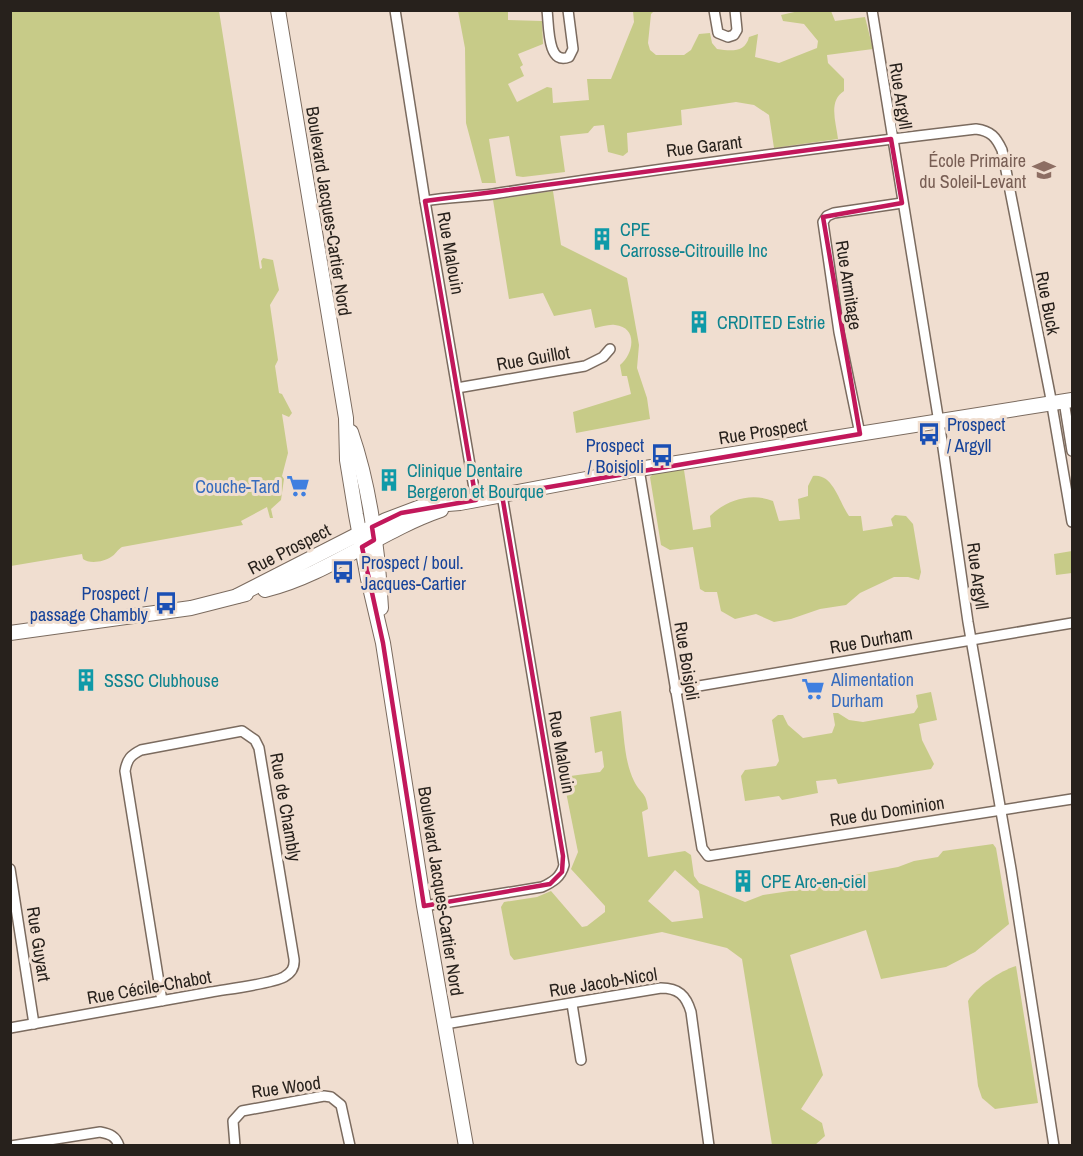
<svg xmlns="http://www.w3.org/2000/svg" width="1083" height="1156" font-family="'Archivo Narrow',sans-serif">
  <style>
    .green { fill: #c7cb88; fill-rule: evenodd }
    .lines { fill: none; stroke-linecap: round; stroke-linejoin: round }
    .street-casing { stroke: #7b6b5f; stroke-width: 12 }
    .secondary-casing { stroke: #7b6b5f; stroke-width: 16 }
    .street { stroke: #fff; stroke-width: 9 }
    .secondary { stroke: #fff; stroke-width: 14 }
    .marked { fill: none; stroke: #c2185b; stroke-width: 4.5; stroke-linejoin: round }
    .labels { text-anchor: middle; dominant-baseline: central; stroke-width: 6; stroke-linejoin: round; paint-order: stroke }
    .street-label { font-size: 18px; fill: #27211c; stroke: #f0ded0 }
    .education-label { font-size: 18px; fill: #785e54; stroke: #f0ded0; text-anchor: end }
    .culture-label { font-size: 18px; fill: #0d838f; stroke: #f0ded0; text-anchor: start }
    .transit-label { font-size: 18px; fill: #164399; stroke: #f0ded0; text-anchor: start }
    .shop-label { font-size: 18px; fill: #366cbe; stroke: #f0ded0; text-anchor: end }
  </style>
  <rect width="100%" height="100%" fill="#f0ded0"/>
  <g class="green">
    <path d="M 10,11 L 219,11 L 260,269 L 262,268 L 261,261 L 263,258 L 273,260 L 279,290 L 270,305 L 278,360 L 275,366 L 279,393 L 282,394 L 292,413 L 289,417 L 282,414 L 288,453 L 282,476 L 284,479 L 281,500 L 271,509 L 273,518 L 270,518 L 267,507 L 241,521 L 243,525 L 122,547 C 118,549 115,555 111,557 C 104,562 89,564 83,559 L 82,554 L 11,566 Z"/>
    <path d="M 799,11 L 831,11 L 835,21 L 865,17 L 873,49 L 827,55 L 828,63 L 844,79 L 844,91 C 828,101 836,122 838,139 L 774,148 L 769,115 L 754,105 L 736,102 L 681,110 L 682,125 L 627,133 L 628,152 L 623,156 L 608,152 L 604,125 L 594,126 L 588,133 L 560,136 L 565,172 L 523,177 L 516,176 L 509,136 L 489,139 L 496,183 L 482,183 L 466,123 L 465,48 L 458,11 L 508,11 L 508,20 L 542,21 L 543,44 L 518,54 L 523,65 L 520,67 L 524,76 L 508,84 L 517,102 L 547,87 L 552,88 L 553,103 L 589,100 L 587,79 L 611,79 L 634,22 L 633,11 L 654,11 L 651,14 L 648,43 L 650,50 L 656,55 L 684,55 L 691,50 L 699,34 L 710,33 L 712,43 L 717,49 C 731,51 745,53 749,37 L 758,34 L 755,57 L 779,63 L 817,48 L 818,41 L 804,24 L 783,21 L 781,15 Z"/>
    <path d="M 553,191 L 561,245 L 627,278 L 639,345 L 637,368 L 647,398 L 650,419 L 576,433 L 573,412 L 631,394 L 627,376 L 622,376 L 620,365 C 634,354 638,327 615,325 C 609,324 601,327 595,328 L 591,309 L 554,316 L 543,293 L 509,299 L 493,200 Z"/>
    <path d="M 681,470 L 684,470 L 693,530 L 711,527 L 710,516 C 726,500 751,492 773,501 L 779,521 L 800,519 L 798,499 L 808,496 L 808,486 L 813,476 C 833,473 839,502 849,516 L 861,516 L 863,531 L 893,526 L 891,519 L 895,515 L 906,516 L 913,524 L 921,572 L 919,580 L 908,577 L 894,577 L 860,593 L 846,605 L 820,609 L 791,619 L 774,622 L 756,614 L 735,619 L 721,611 L 717,592 L 705,592 L 700,589 L 693,547 L 670,550 L 661,545 L 650,477 L 653,474 Z"/>
    <path d="M 1072,551 L 1072,573 L 1056,575 L 1054,554 Z"/>
    <path d="M 931,692 L 937,720 L 919,724 L 922,740 L 934,764 L 931,769 L 838,784 L 836,779 L 816,781 L 818,793 L 782,800 L 779,796 L 745,801 L 741,776 L 745,770 L 776,766 L 779,761 L 772,720 L 778,715 L 783,715 L 788,725 L 803,738 L 832,733 L 835,725 L 833,713 L 838,713 L 849,720 L 863,722 L 914,713 L 918,707 L 916,695 Z"/>
    <path d="M 621,711 C 624,733 624,761 634,781 C 641,795 646,791 648,809 L 642,812 L 648,857 L 685,851 L 691,855 L 694,876 L 699,883 L 745,902 L 763,895 L 844,883 L 854,875 L 898,867 L 914,861 L 938,857 L 943,851 L 993,844 L 996,848 L 1009,924 L 975,952 L 946,967 L 881,979 L 866,930 L 790,955 L 823,1075 L 801,1109 L 822,1123 L 825,1136 L 815,1145 L 772,1145 L 742,959 L 727,948 L 662,932 L 514,960 L 510,955 L 501,907 L 504,902 L 537,897 L 551,891 L 582,927 L 587,926 L 605,912 L 605,906 L 571,869 L 578,852 L 563,777 L 600,772 L 604,767 L 602,751 L 595,753 L 590,717 ZM 675,870 L 699,891 L 703,918 L 672,922 L 648,901 Z"/>
    <path d="M 1016,966 L 1038,1103 L 995,1109 L 982,1098 L 978,1086 L 968,1001 C 976,987 1000,971 1016,966 Z"/>
  </g>
  <g class="lines">
    <g class="street-casing">
      <g id="street">
        <path d="M 395,10 L 425,201 L 476,500"/>
        <path d="M 547,10 C 549,25 547,66 569,57 L 573,49 L 568,10"/>
        <path d="M 714,10 L 718,33 L 728,37 L 734,35 L 737,30 L 735,10"/>
        <path d="M 872,10 L 942,441 L 968,622 L 1011,869 L 1054,1146"/>
        <path d="M 425,201 C 448,197 471,197 493,194 C 654,169 815,148 976,129 C 991,131 996,137 1002,150 L 1050,394 L 1072,522"/>
        <path d="M 457,388 L 585,366 L 603,357 L 610,349"/>
        <path d="M 1064,401 L 1072,451"/>
        <path d="M 860,434 L 839,332 L 823,222 L 827,216 L 834,213 L 902,203"/>
        <path d="M 639,469 L 702,848 L 708,856 L 1072,799"/>
        <path d="M 675,690 L 1072,623"/>
        <path d="M 10,869 L 34,1024"/>
        <path d="M 424,906 L 542,887 C 553,882 561,877 564,865 L 502,495"/>
        <path d="M 572,1004 L 581,1060"/>
        <path d="M 445,1024 L 661,988 C 678,988 686,995 691,1012 L 709,1146"/>
        <path d="M 10,1028 C 77,1016 144,1004 211,992 C 228,989 271,984 284,977 C 291,973 295,968 294,959 L 259,748 L 255,740 L 242,731 L 141,750 C 131,755 127,759 125,771 L 162,1001"/>
        <path d="M 11,1146 L 100,1132 C 110,1134 116,1136 119,1146"/>
        <path d="M 235,1146 L 233,1121 L 242,1111 L 324,1096 L 331,1097 L 341,1105 L 350,1146"/>
      </g>
    </g>
    <g class="secondary-casing">
      <g id="secondary">
        <path d="M 278,10 L 346,418 L 347,460 L 356,515 L 368,579 L 383,643 L 424,906 L 466,1146"/>
        <path d="M 351,432 C 370,487 378,549 381,608"/>
        <path d="M 265,590 C 327,575 380,531 441,510"/>
        <path d="M 237,596 L 386,520 L 423,506 L 460,503 L 639,469 L 1072,400"/>
        <path d="M 10,633 L 191,608 L 246,594"/>
      </g>
    </g>
    <use href="#street" class="street"/>
    <use href="#secondary" class="secondary"/>
  </g>
  <path class="marked" d="M 891,139 L 902,203 L 823,217 L 860,434 L 502,495 L 563,856 L 562,872 L 550,884 L 424,906 L 383,643 L 362,547 L 374,540 L 372,527 L 401,513 L 476,500 L 425,201 Z"/>
  <defs>
    <g id="school-bare" transform="scale(1.8)"><path d="M0-5L7-2L0 1L-7-2ZM-4 1L0 2.5L4 1V4Q0 6-4 4Z" fill="#8d6e63" stroke="#f0ded0" stroke-width="2.5" paint-order="stroke"/></g>
    <g id="building-bare" transform="scale(1.8)"><path d="M-4-6H4V6H1V3H-1V6H-4ZM-2.5-4.3h1.7v1.8h-1.7ZM.8-4.3h1.7v1.8H.8ZM-2.5-1h1.7V.8h-1.7ZM.8-1h1.7V.8H.8Z" fill="#0f9aa8" stroke="#f0ded0" stroke-width="2.5" paint-order="stroke"/></g>
    <g id="bus-bare" transform="scale(1.8)"><path d="M-5-6H5V4H4V6H2V4H-2V6H-4V4H-5ZM-3.5-4V0h7V-4ZM-3.5 1.2v1.5H-2V1.2ZM2 1.2v1.5H3.5V1.2Z" fill="#1a4fb4" stroke="#f0ded0" stroke-width="2.5" paint-order="stroke"/></g>
    <g id="supermarket-bare" transform="scale(1.8)"><path d="M-6-5.5h2.5l.6 2H6L4.5 2H-2.5L-4.4-4H-6ZM-1.5 3.2a1.3 1.3 0 1 0 .1 0ZM3 3.2a1.3 1.3 0 1 0 .1 0Z" fill="#3f7fe0" stroke="#f0ded0" stroke-width="2.5" paint-order="stroke"/></g>
  </defs>
  <g fill-rule="evenodd">
    <use href="#school-bare" x="1044" y="170"/>
    <use href="#building-bare" x="602" y="239"/>
    <use href="#building-bare" x="699" y="322"/>
    <use href="#bus-bare" x="929" y="434"/>
    <use href="#bus-bare" x="662" y="455"/>
    <use href="#building-bare" x="389" y="480"/>
    <use href="#supermarket-bare" x="298" y="486"/>
    <use href="#bus-bare" x="343" y="572"/>
    <use href="#bus-bare" x="166" y="603"/>
    <use href="#building-bare" x="86" y="680"/>
    <use href="#supermarket-bare" x="813" y="689"/>
    <use href="#building-bare" x="743" y="881"/>
  </g>
  <g class="labels">
    <g class="street-label">
      <text transform="translate(901 96) rotate(81)">Rue Argyll</text>
      <text transform="translate(704 146) rotate(-7)">Rue Garant</text>
      <text transform="translate(329 211) rotate(81)">Boulevard Jacques-Cartier Nord</text>
      <text transform="translate(451 253) rotate(80)">Rue Malouin</text>
      <text transform="translate(849 285) rotate(81)">Rue Armitage</text>
      <text transform="translate(1048 303) rotate(79)">Rue Buck</text>
      <text transform="translate(533 358) rotate(-10)">Rue Guillot</text>
      <text transform="translate(763 431) rotate(-9)">Rue Prospect</text>
      <text transform="translate(289 549) rotate(-27)">Rue Prospect</text>
      <text transform="translate(978 576) rotate(82)">Rue Argyll</text>
      <text transform="translate(871 640) rotate(-10)">Rue Durham</text>
      <text transform="translate(687 661) rotate(81)">Rue Boisjoli</text>
      <text transform="translate(562 752) rotate(80)">Rue Malouin</text>
      <text transform="translate(286 807) rotate(80)">Rue de Chambly</text>
      <text transform="translate(887 811) rotate(-9)">Rue du Dominion</text>
      <text transform="translate(441 891) rotate(81)">Boulevard Jacques-Cartier Nord</text>
      <text transform="translate(39 944) rotate(81)">Rue Guyart</text>
      <text transform="translate(603 982) rotate(-9)">Rue Jacob-Nicol</text>
      <text transform="translate(149 987) rotate(-10)">Rue Cécile-Chabot</text>
      <text transform="translate(286 1087) rotate(-8)">Rue Wood</text>
    </g>
    <g class="education-label">
      <text x="1026" y="160">École Primaire<tspan x="1026" dy="21">du Soleil-Levant</tspan></text>
    </g>
    <g class="culture-label">
      <text x="620" y="229">CPE<tspan x="620" dy="21">Carrosse-Citrouille Inc</tspan></text>
      <text x="717" y="322">CRDITED Estrie</text>
      <text x="407" y="470">Clinique Dentaire<tspan x="407" dy="21">Bergeron et Bourque</tspan></text>
      <text x="104" y="680">SSSC Clubhouse</text>
      <text x="761" y="881">CPE Arc-en-ciel</text>
    </g>
    <g class="transit-label">
      <text x="947" y="424">Prospect<tspan x="947" dy="21">/ Argyll</tspan></text>
      <text x="644" y="445" text-anchor="end">Prospect<tspan x="644" dy="21">/ Boisjoli</tspan></text>
      <text x="361" y="562">Prospect / boul.<tspan x="361" dy="21">Jacques-Cartier</tspan></text>
      <text x="148" y="593" text-anchor="end">Prospect /<tspan x="148" dy="21">passage Chambly</tspan></text>
    </g>
    <g class="shop-label">
      <text x="280" y="486">Couche-Tard</text>
      <text x="831" y="679" text-anchor="start">Alimentation<tspan x="831" dy="21">Durham</tspan></text>
    </g>
  </g>
  <rect width="1083" height="1156" fill="none" stroke="#27211c" stroke-width="24"/>
</svg>
